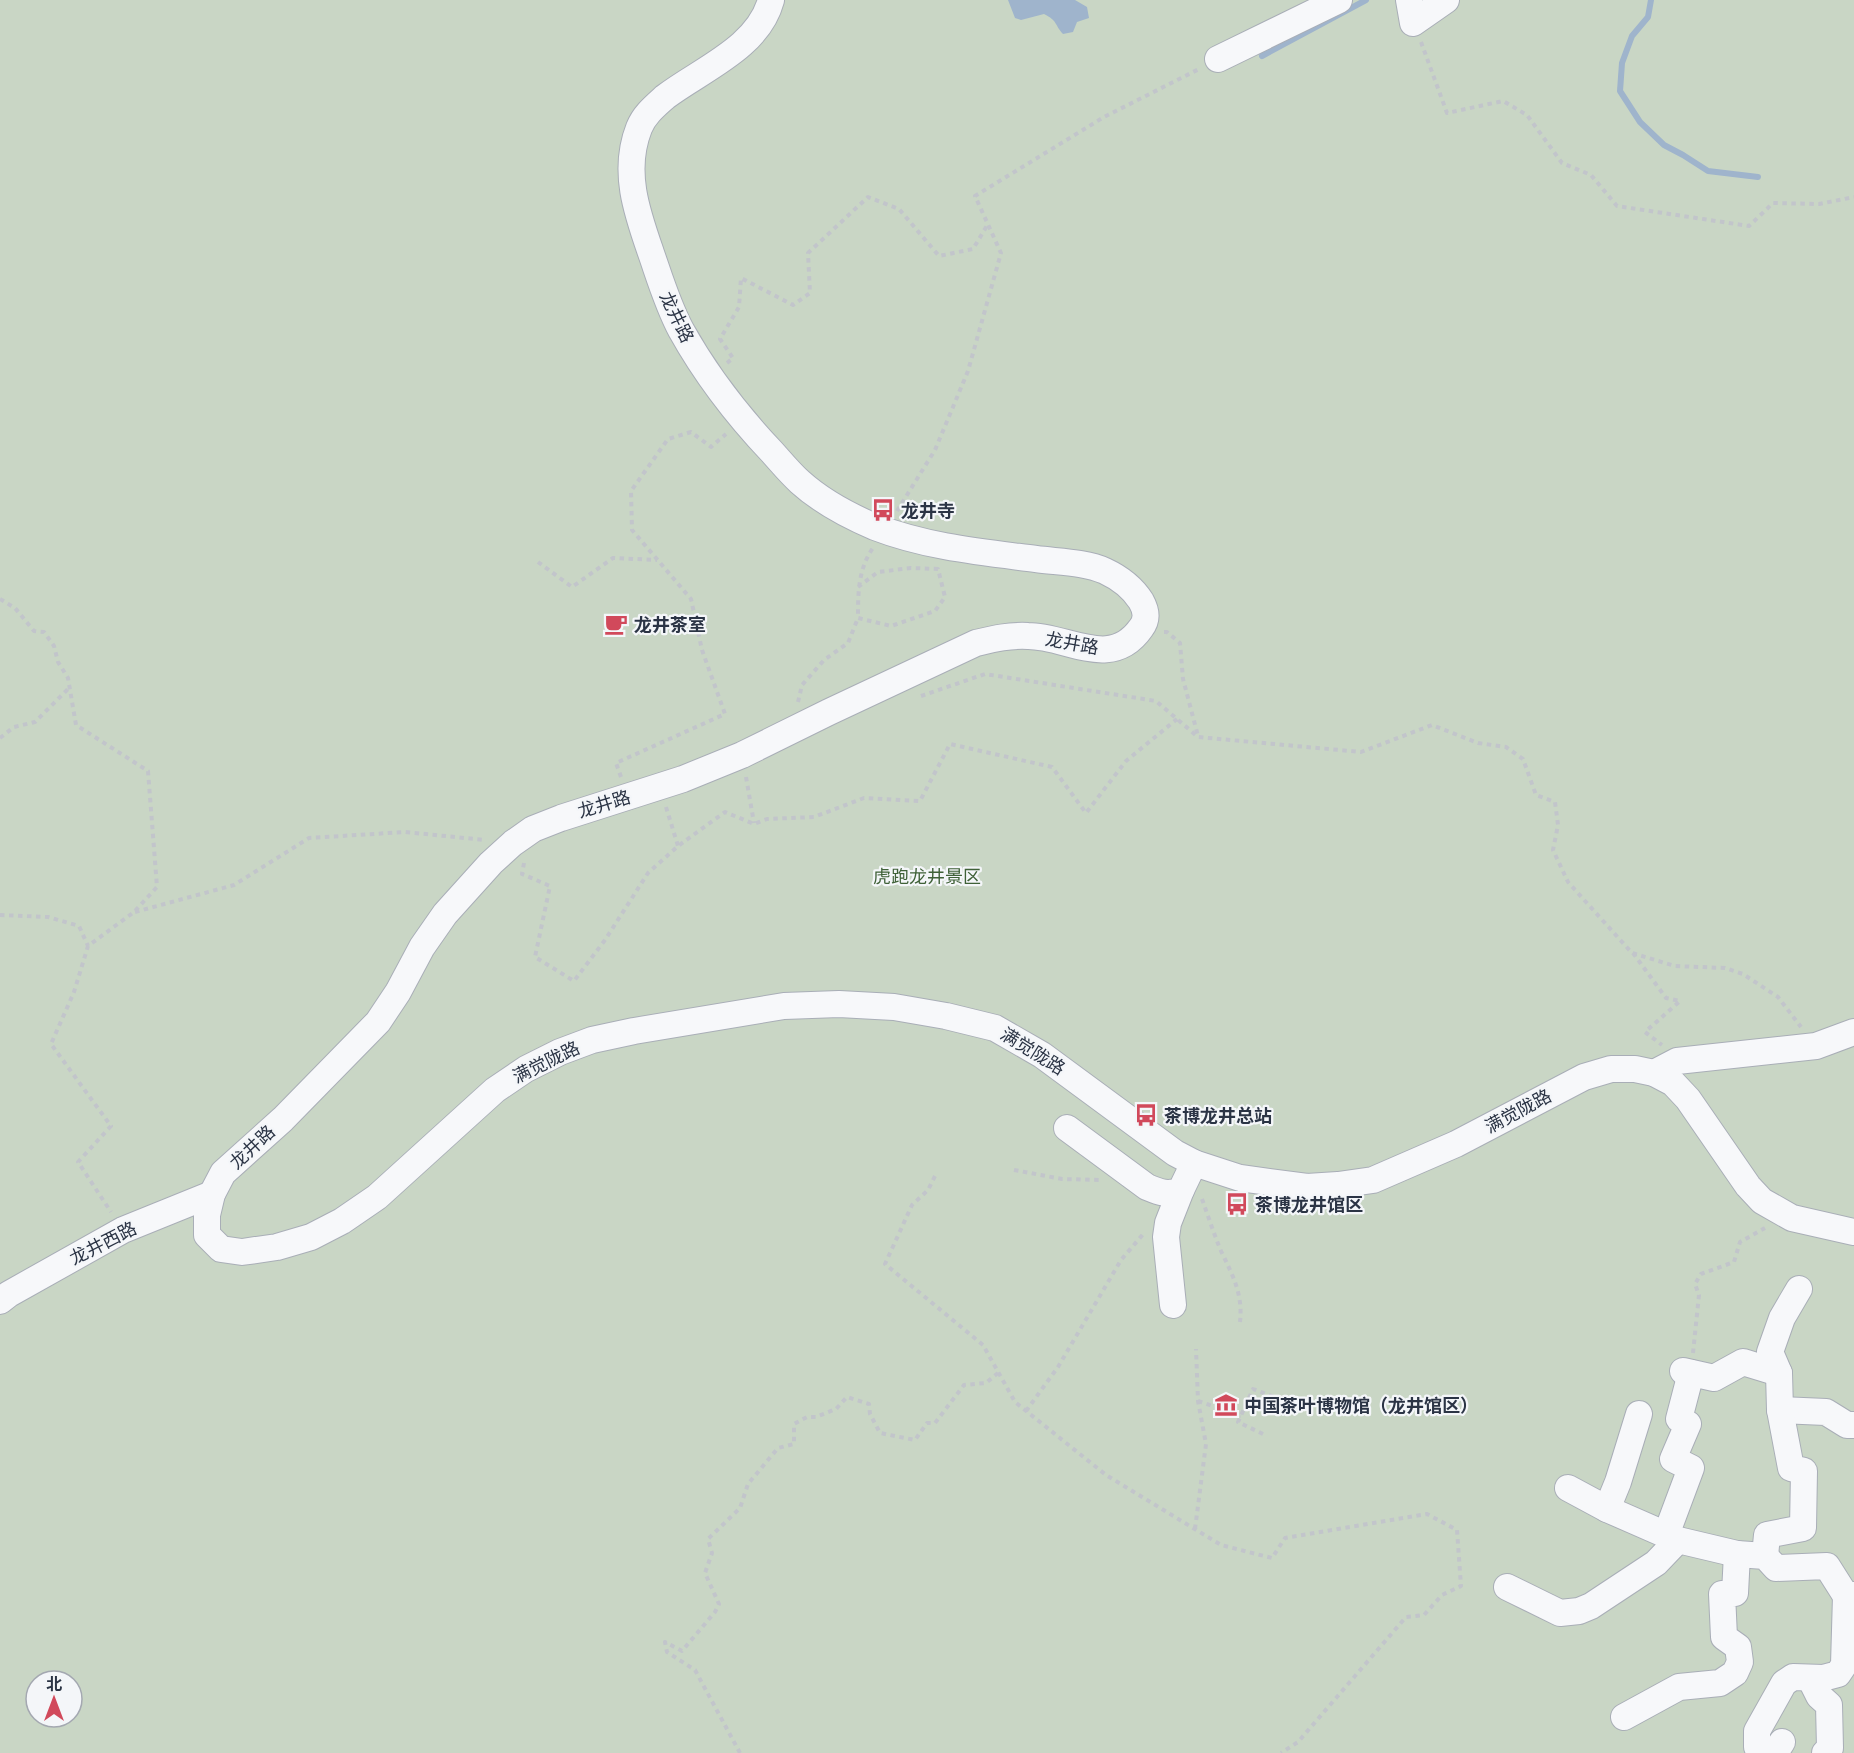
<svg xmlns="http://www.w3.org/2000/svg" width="1854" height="1753" font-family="'Asap Condensed','Noto Sans SC',sans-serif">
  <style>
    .green { fill: #c9d6c5; fill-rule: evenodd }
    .water { fill: #9fb4cc }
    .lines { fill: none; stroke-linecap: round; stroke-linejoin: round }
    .stream { stroke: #9fb4cc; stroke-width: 6 }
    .minor-casing { stroke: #a9aeb7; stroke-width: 28 }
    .path { stroke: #c2c5cb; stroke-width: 4; stroke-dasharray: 4.5 4.5; stroke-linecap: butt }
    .minor { stroke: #f7f8fa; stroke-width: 26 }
    .labels { text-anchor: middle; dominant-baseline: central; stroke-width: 4.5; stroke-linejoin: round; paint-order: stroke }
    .street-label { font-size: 18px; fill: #2b3445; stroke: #f4f6f9 }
    .poi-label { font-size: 18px; font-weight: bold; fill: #2b3445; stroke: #f4f6f9; text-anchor: start }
    .park-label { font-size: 18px; fill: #3f6138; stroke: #f4f6f9 }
  </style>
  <rect width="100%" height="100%" fill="#e4e7ec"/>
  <path class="green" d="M 0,0 L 1854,0 L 1854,1753 L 0,1753 ZM 36,1681 L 72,1681 L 72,1717 L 36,1717 Z"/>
  <path class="water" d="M 1008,0 L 1075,0 L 1087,7 L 1089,18 L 1077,22 L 1073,32 L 1063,34 C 1054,24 1058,21 1044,14 L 1021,20 L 1015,18 Z"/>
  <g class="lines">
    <g class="stream">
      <path d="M 1651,0 L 1648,17 L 1632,36 L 1622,63 L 1620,91 L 1640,122 L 1664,145 L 1683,155 L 1708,171 L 1758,177"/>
      <path d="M 1262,56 L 1366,0"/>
    </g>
    <g class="minor-casing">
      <g id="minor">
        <path d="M 771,0 C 758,48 702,69 665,97 C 655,106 644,115 639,128 C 622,171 637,213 651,253 C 660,279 668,306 681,330 C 706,375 737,415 772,452 C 781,462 790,473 800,482 C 821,501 849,516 875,527 C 927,547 981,552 1036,559 C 1058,562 1085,562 1105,571 C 1120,578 1132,587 1141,601 C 1146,610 1148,619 1141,628 C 1111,671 1068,636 1028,636 C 1009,635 993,639 976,643 L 829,712 L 742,755 L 683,779 L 561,818 L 533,829 L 513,843 L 491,863 L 445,914 L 422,947 L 398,992 L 378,1022 L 283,1119 L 223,1173 L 212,1194 L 207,1215 L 207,1235 L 221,1249 L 242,1252 L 277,1247 L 311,1237 L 342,1221 L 377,1197 L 495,1090 L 526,1069 L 560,1052 L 592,1040 L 634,1031 L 784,1006 L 839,1004 L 894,1007 L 946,1016 L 995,1028 L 1042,1055 L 1175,1153 L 1194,1163 L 1240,1178 L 1307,1187 L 1338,1185 L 1373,1180 L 1456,1144 L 1584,1077 L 1611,1069 L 1635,1069 L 1654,1073 L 1673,1083 L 1688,1099 L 1748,1186 L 1762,1201 L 1792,1218 L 1854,1232"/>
        <path d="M 1409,0 L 1413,23 L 1446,0"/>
        <path d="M 1218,59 L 1339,0"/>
        <path d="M 1654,1073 L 1677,1061 L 1816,1046 L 1854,1032"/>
        <path d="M 1067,1128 L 1147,1187 C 1159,1192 1168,1196 1181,1190 L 1194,1163"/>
        <path d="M 0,1301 L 9,1294 L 123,1230 L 212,1194"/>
        <path d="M 1173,1305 L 1166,1237 L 1168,1223 L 1181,1190"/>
        <path d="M 1683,1371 L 1714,1378 L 1743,1362 L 1779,1373"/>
        <path d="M 1780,1410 L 1826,1412 L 1847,1425 L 1854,1425"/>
        <path d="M 1568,1488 L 1607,1509 L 1678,1540 L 1737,1554 L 1765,1556 L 1776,1568 L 1827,1566 L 1846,1596 L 1854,1595"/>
        <path d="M 1607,1509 L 1618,1482 L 1639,1414"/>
        <path d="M 1666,1535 L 1691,1468 L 1673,1459 L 1688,1424 L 1679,1419 L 1691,1373"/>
        <path d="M 1765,1556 L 1767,1535 L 1803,1528 L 1804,1471 L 1791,1468 L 1780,1410 L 1779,1373 L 1770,1352 L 1782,1318 L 1799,1289"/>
        <path d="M 1507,1587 L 1560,1613 L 1579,1611 L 1591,1606 L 1656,1563 L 1678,1540"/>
        <path d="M 1810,1678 L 1819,1696 L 1829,1705 L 1830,1748 L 1825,1753"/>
        <path d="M 1624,1717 L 1679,1687 L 1720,1683 L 1735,1673 L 1740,1662 L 1738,1647 L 1724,1637 L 1722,1594 L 1735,1593 L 1737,1554"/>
        <path d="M 1761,1753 L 1757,1747 L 1757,1731 L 1784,1683 L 1793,1677 L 1823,1678 L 1838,1674 L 1844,1665 L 1846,1596"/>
        <path d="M 1775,1753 L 1782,1742"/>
      </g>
    </g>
    <g class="path">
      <path d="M 1421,42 L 1447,113 L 1503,101 L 1527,115 L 1562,163 L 1591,175 L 1617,206 L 1749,226 L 1773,203 L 1819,204 L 1854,197"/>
      <path d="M 727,363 L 733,358 L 720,339 L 739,307 L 741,278 L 793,305 L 810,293 L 808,253 L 868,197 L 899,209 L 939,256 L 973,249 L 988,224"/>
      <path d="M 897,511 L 935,450 L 968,371 L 1001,253 L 975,196 L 1104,117 L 1199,69"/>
      <path d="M 538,562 L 572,587 L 613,558 L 657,560"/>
      <path d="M 858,587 L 878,572 L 911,568 L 938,569 L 945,597 L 935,611 L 891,626 L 858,618 C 858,594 858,569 873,548"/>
      <path d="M 0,599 L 15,608 L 34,631 L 44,632 L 54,646 L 58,662 L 68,678 L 76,725 L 148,771 L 157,887 L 134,912 L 88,946 L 74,992 L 51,1044 L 111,1126 L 78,1162 L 111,1212"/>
      <path d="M 1164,632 L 1167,632 L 1180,643 L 1183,679 L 1198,736"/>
      <path d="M 921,696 L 985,674 L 1156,701 L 1198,737 L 1361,752 L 1432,725 L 1478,743 L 1506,747 L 1523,759 L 1536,795 L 1555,802 L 1558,825 L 1553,850 L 1568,882 L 1632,953 L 1675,966 L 1725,968 L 1743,974 L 1778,997 L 1801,1027"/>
      <path d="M 798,702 L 802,685 L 824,660 L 848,643 L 858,618"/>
      <path d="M 0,738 L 14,727 L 35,722 L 69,688"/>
      <path d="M 621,777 L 616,763 L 725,714 L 702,650 L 691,599 L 632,530 L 631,491 L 668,439 L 691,432 L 711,447 L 726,434"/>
      <path d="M 746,777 L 754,823"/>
      <path d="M 666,807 L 678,846"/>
      <path d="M 524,863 L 522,874 L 550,886 L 535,957 L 574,981 L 605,940 L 648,873 L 678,846 L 725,812 L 754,824 L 767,819 L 814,817 L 864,798 L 920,801 L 950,744 L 1052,767 L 1086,813 L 1126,761 L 1177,719"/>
      <path d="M 135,912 L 234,885 L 309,838 L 405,832 L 485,840"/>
      <path d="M 0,915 L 48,917 L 79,926 L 88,946"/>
      <path d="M 1633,953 L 1666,998 L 1680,1001 L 1645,1032 L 1662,1045"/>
      <path d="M 1014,1170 L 1062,1179 L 1100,1180"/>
      <path d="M 935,1176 L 928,1190 L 912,1205 L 885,1264 L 983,1345 L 1015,1402 L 1106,1475 L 1221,1545 L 1272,1558 L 1285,1538 L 1427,1514 L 1457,1530 L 1461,1586 L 1442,1595 L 1424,1615 L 1406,1617 L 1298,1742 L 1281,1753"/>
      <path d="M 1202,1199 C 1208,1216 1214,1234 1221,1251 C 1233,1276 1243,1294 1240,1322"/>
      <path d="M 1693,1353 L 1699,1295 L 1695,1284 L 1701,1274 L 1734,1262 L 1740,1242 L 1765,1228"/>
      <path d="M 1198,1401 L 1241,1416"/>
      <path d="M 1026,1411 L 1058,1367 L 1121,1260 L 1145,1232"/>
      <path d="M 1263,1434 L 1238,1422 L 1253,1389 L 1285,1401"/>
      <path d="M 1195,1529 L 1206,1444 L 1198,1401 L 1196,1349"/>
      <path d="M 740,1753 L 695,1670 L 667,1652 L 665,1642 L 682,1651 L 715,1612 L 719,1604 L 705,1573 L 712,1553 L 708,1539 L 740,1508 L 748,1484 L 778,1448 L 794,1444 L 794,1424 L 807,1417 L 816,1417 L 836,1409 L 847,1397 L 869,1404 L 870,1414 L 880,1433 L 915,1440 L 927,1423 L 935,1423 L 964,1385 L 986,1383 L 998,1373"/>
    </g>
    <use href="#minor" class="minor"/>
  </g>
  <defs>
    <g id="bus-bare" transform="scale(1.8)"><path d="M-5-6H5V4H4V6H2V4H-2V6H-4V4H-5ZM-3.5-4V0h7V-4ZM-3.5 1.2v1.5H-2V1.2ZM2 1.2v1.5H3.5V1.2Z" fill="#d1495b" stroke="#f4f6f9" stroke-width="2.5" paint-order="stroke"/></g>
    <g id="cafe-bare" transform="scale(1.8)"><path d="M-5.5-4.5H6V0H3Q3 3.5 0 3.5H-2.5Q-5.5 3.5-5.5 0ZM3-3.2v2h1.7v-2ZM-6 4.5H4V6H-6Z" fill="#d1495b" stroke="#f4f6f9" stroke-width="2.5" paint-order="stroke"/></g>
    <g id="museum-bare" transform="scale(1.8)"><path d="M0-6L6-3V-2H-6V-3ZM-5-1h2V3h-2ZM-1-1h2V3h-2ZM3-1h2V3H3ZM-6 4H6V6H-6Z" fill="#d1495b" stroke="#f4f6f9" stroke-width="2.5" paint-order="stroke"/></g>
  </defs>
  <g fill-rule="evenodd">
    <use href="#bus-bare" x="883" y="510"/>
    <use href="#cafe-bare" x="616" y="624"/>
    <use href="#bus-bare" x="1146" y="1115"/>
    <use href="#bus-bare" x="1237" y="1204"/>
    <use href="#museum-bare" x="1226" y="1405"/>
  </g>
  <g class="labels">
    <g class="street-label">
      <text transform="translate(677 317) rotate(64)">龙井路</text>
      <text transform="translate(1072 643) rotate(10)">龙井路</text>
      <text transform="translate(604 804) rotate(-17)">龙井路</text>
      <text transform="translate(1033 1051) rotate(32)">满觉陇路</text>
      <text transform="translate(546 1062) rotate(-26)">满觉陇路</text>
      <text transform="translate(1518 1111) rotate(-28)">满觉陇路</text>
      <text transform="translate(252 1147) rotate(-43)">龙井路</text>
      <text transform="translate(103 1243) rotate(-27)">龙井西路</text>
    </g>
    <g class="poi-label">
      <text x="901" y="510">龙井寺</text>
      <text x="634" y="624">龙井茶室</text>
      <text x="1164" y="1115">茶博龙井总站</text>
      <text x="1255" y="1204">茶博龙井馆区</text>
      <text x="1244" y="1405">中国茶叶博物馆（龙井馆区）</text>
    </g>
    <g class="park-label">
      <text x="927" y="876">虎跑龙井景区</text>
    </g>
  </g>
  <g transform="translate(54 1699)"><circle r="28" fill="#f4f6f9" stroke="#a4a8b1" stroke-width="1.5"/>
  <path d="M0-4.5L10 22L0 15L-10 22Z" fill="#d1495b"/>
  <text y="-9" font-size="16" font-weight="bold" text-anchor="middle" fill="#2b3445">北</text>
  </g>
</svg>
